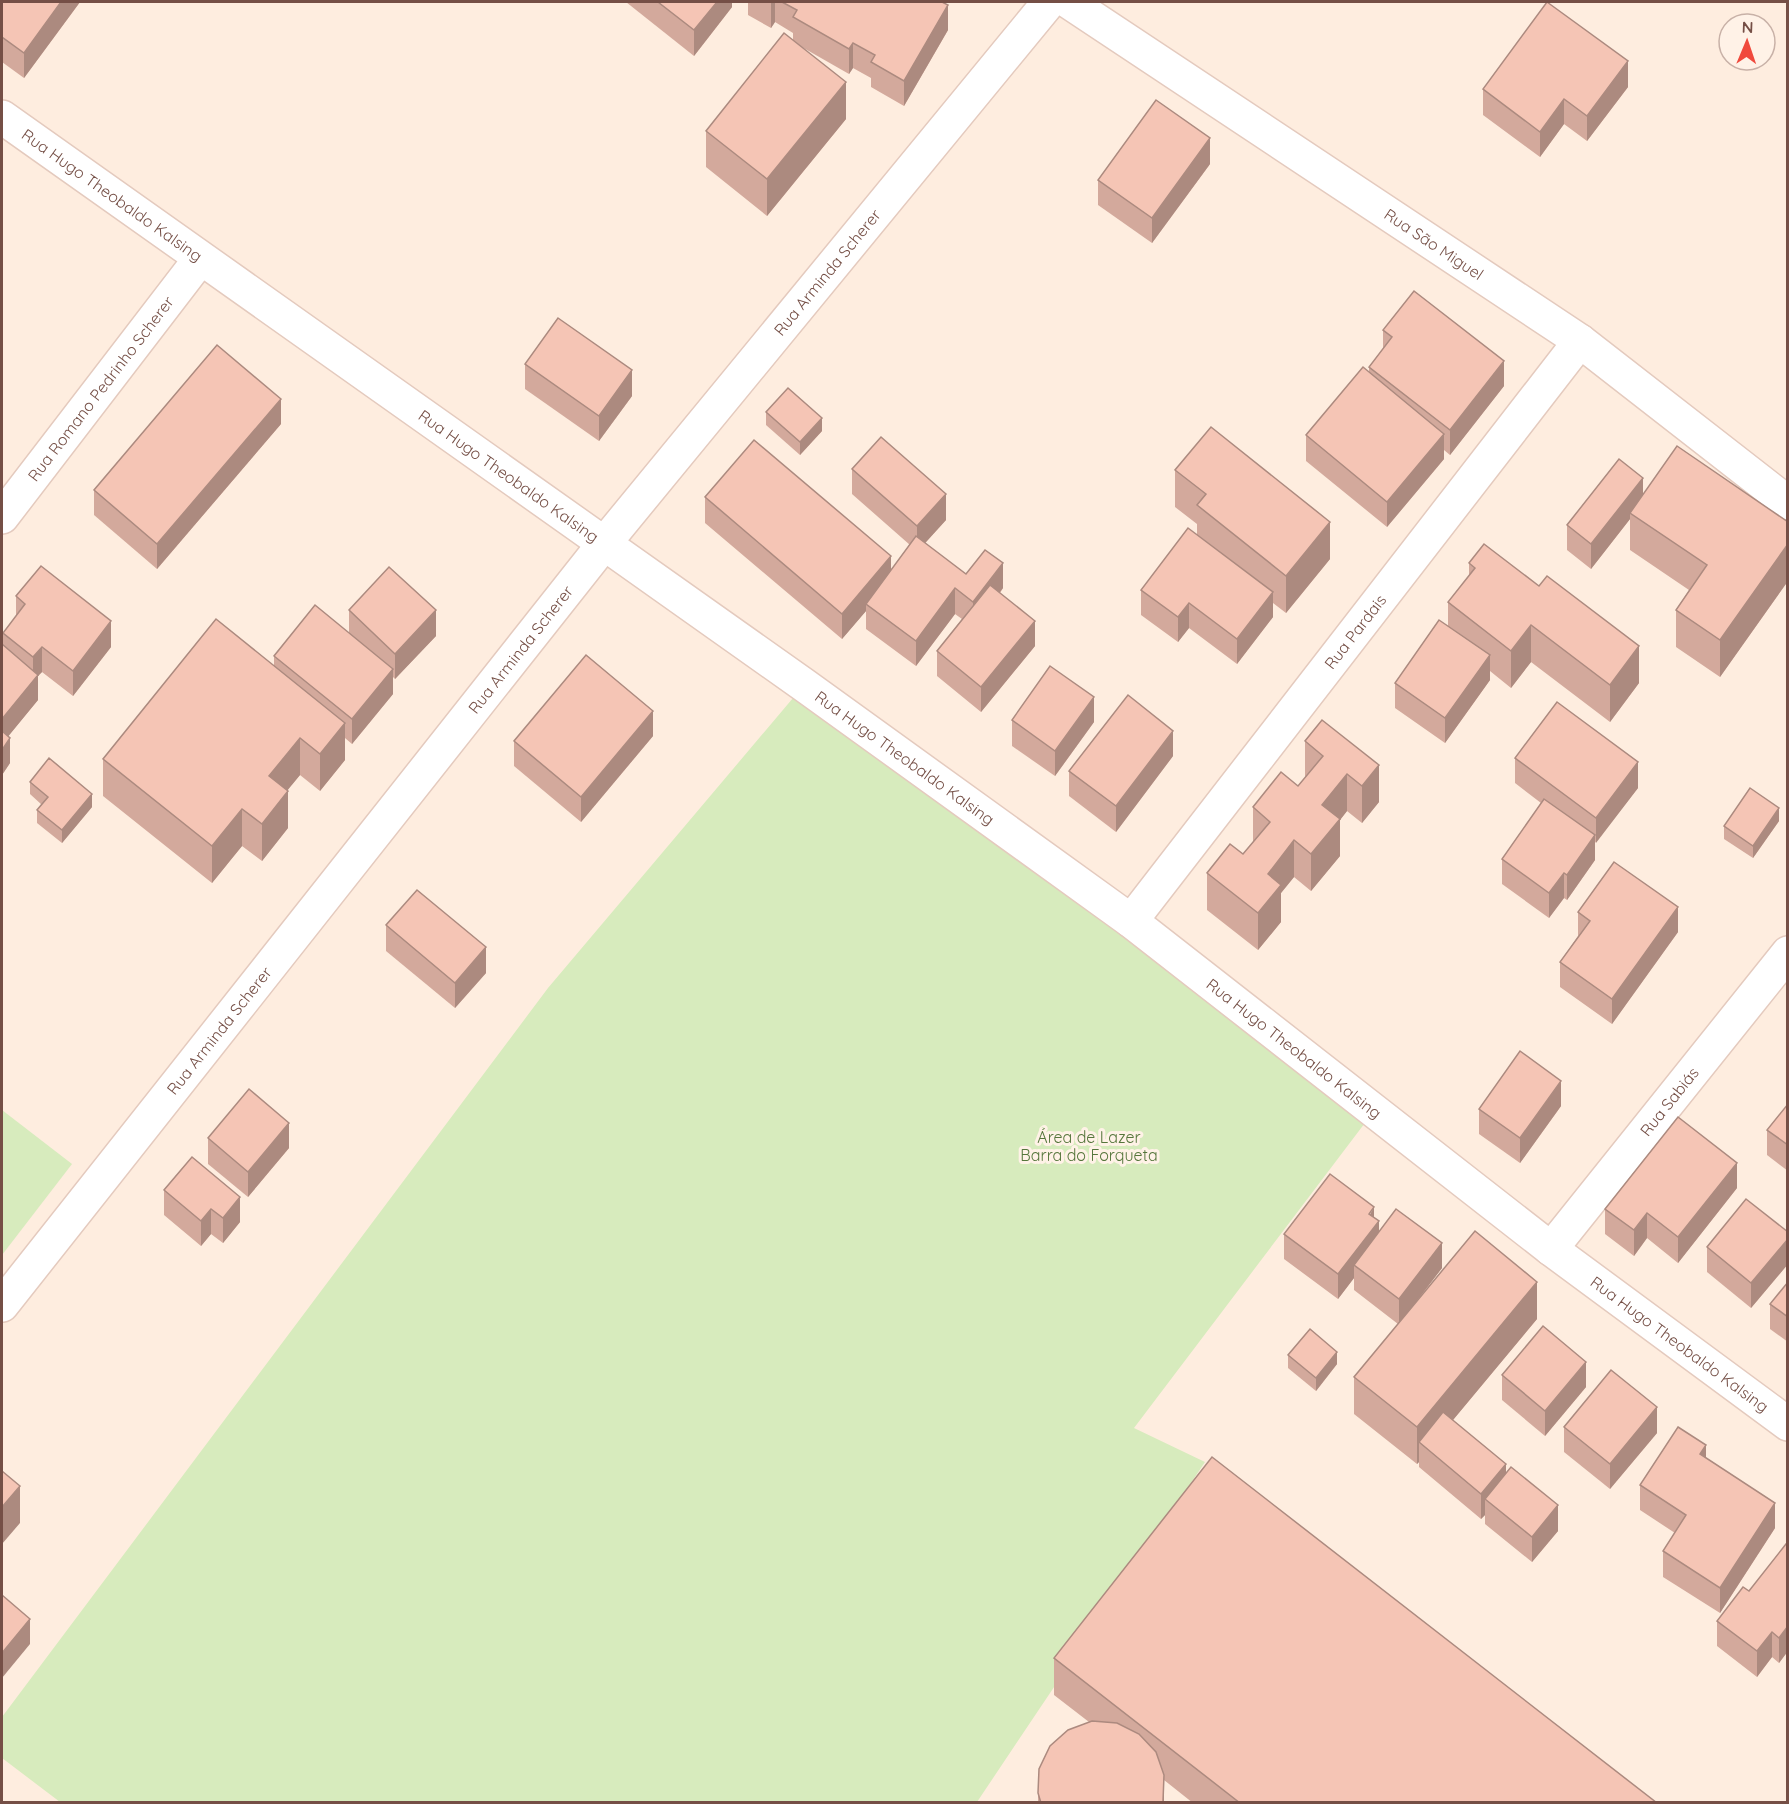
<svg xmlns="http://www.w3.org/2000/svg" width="1789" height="1804" font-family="Quicksand,sans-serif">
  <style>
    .green { fill: #d7ebbd }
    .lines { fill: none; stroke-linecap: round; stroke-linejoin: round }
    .street-casing { stroke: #e4cabe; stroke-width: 36 }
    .street { stroke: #fff; stroke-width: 33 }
    .wall { fill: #d3a99c }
    .shaded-wall { fill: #ac8a7f }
    .building { fill: #f5c5b5; stroke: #ac8a7f; stroke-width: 1.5 }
    .labels { text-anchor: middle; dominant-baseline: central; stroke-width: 6; stroke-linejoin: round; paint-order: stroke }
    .street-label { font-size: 16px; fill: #754f46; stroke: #fff2e7 }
    .park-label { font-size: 16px; fill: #55763b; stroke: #fff2e7 }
  </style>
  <rect width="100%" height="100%" fill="#feeddf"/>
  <g class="green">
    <path d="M 804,685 L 1374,1111 L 1134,1428 L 1205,1462 L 977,1802 L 60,1802 L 2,1758 L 2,1717 L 548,988 Z"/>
    <path d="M 2,1110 L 72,1164 L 2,1255 Z"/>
  </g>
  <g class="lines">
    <g class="street-casing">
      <g id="street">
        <path id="s1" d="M 1069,2 L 1580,341 L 1788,503"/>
        <path id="s2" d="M 2,117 L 804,685 L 1131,921 L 1551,1249 L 1788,1424"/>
        <path id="s3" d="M 2,517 L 200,259"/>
        <path id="s4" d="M 1131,921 L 1580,341"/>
        <path id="s5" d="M 1551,1249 L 1788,953"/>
        <path id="s6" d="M 2,1305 L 603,545 L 1049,2"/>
      </g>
    </g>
    <use href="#street" class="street"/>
  </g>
  <g class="wall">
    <path d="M 2,2 L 80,2 L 24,78 L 2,62 Z"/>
    <path d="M 626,2 L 732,2 L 732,7 L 694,56 Z"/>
    <path d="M 748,2 L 942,2 L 948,30 L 904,106 L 871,87 L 871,78 L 853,68 L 849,74 L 800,46 L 846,119 L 767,216 L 706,167 L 706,131 L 793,41 L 793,33 L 775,22 L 771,28 L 748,15 Z"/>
    <path d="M 1628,87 L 1587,141 L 1564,124 L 1540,157 L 1483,115 L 1483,89 Z"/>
    <path d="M 1210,164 L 1152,243 L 1098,205 L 1098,180 Z"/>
    <path d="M 1383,330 L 1504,386 L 1450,455 L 1444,450 L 1444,459 L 1387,527 L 1306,461 L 1306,435 L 1369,372 L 1369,367 L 1383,349 Z"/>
    <path d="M 525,364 L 632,396 L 599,441 L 525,389 Z"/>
    <path d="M 766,412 L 822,431 L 800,455 L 766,425 Z"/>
    <path d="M 281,424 L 157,569 L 94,515 L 94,490 Z"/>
    <path d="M 852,469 L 946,520 L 925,543 L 966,574 L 1003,588 L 1000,593 L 1035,646 L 981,712 L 937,676 L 937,651 L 962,619 L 955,614 L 916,666 L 866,629 L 866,611 L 842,639 L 705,523 L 705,497 L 891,570 L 910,545 L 852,494 Z"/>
    <path d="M 1175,470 L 1330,559 L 1286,613 L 1273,603 L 1273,617 L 1237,664 L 1189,628 L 1178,642 L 1141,615 L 1141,590 L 1197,535 L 1197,524 L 1175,507 Z"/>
    <path d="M 1643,495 L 1788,522 L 1788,581 L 1720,677 L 1676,647 L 1676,610 L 1689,590 L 1630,550 L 1630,519 L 1591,569 L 1567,550 L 1567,525 Z"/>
    <path d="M 1469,563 L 1639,683 L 1610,722 L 1531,662 L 1511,688 L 1490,671 L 1490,680 L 1445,743 L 1395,708 L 1395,683 L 1448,626 L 1448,602 L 1469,576 Z"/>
    <path d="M 16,596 L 111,647 L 73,696 L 42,672 L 38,676 L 38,700 L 8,736 L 10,763 L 2,775 L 2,644 L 3,645 L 3,633 L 16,616 Z"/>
    <path d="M 349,610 L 436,636 L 395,679 L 393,677 L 393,694 L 352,744 L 345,738 L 345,760 L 320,791 L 300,775 L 287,790 L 288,828 L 262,861 L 242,846 L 212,883 L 103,796 L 103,759 L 274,666 L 274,656 L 349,633 Z"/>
    <path d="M 1012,720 L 1094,722 L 1055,776 L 1012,746 Z"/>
    <path d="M 1322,720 L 1379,802 L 1362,823 L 1347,811 L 1340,820 L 1340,856 L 1311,891 L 1294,877 L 1281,893 L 1281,922 L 1258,950 L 1207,910 L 1207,873 L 1243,854 L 1253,843 L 1253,807 L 1298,786 L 1305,778 L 1305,741 Z"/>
    <path d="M 653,736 L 581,822 L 514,766 L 514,741 Z"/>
    <path d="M 1173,756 L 1116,832 L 1069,796 L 1069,771 Z"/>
    <path d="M 1515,758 L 1638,788 L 1595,843 L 1595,860 L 1567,900 L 1564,898 L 1549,918 L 1502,884 L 1502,859 L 1541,803 L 1515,783 Z"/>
    <path d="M 30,782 L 92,807 L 62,843 L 37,823 L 37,810 L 42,805 L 30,794 Z"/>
    <path d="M 1779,821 L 1753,858 L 1724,839 L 1724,826 Z"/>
    <path d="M 1578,912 L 1678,932 L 1612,1024 L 1560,987 L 1560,962 L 1578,936 Z"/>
    <path d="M 386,925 L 486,973 L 455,1008 L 386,951 Z"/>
    <path d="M 1788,1104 L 1788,1171 L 1767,1155 L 1767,1130 Z"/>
    <path d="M 1561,1106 L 1520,1163 L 1479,1134 L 1479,1109 Z"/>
    <path d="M 208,1138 L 289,1148 L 248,1197 L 208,1164 Z"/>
    <path d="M 192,1157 L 240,1222 L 223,1243 L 211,1234 L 201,1246 L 164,1215 L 164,1190 Z"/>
    <path d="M 1737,1188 L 1678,1263 L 1647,1238 L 1634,1256 L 1605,1234 L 1605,1209 Z"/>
    <path d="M 1374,1217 L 1379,1233 L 1442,1268 L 1413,1306 L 1537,1319 L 1453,1420 L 1506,1473 L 1558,1531 L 1532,1562 L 1485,1524 L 1485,1515 L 1481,1519 L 1419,1467 L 1419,1462 L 1417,1464 L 1354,1414 L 1354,1377 L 1398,1324 L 1354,1290 L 1354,1278 L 1338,1299 L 1284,1259 L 1284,1234 Z"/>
    <path d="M 1788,1232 L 1788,1264 L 1751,1308 L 1707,1272 L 1707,1247 Z"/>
    <path d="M 1788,1282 L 1788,1342 L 1770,1329 L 1770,1304 Z"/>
    <path d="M 1288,1355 L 1337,1364 L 1316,1391 L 1288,1368 Z"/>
    <path d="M 1502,1375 L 1586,1387 L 1545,1436 L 1502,1400 Z"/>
    <path d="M 1564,1427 L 1657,1433 L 1610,1489 L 1564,1452 Z"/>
    <path d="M 1706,1458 L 1775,1528 L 1720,1613 L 1663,1577 L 1663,1551 L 1675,1533 L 1640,1510 L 1640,1485 Z"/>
    <path d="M 1788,1545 L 1788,1651 L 1779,1663 L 1772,1657 L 1757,1677 L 1717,1646 L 1717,1621 L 1749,1591 Z"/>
    <path d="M 1054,1658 L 1657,1803 L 1193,1803 L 1164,1780 L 1164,1803 L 1038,1803 L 1038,1793 L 1089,1722 L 1054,1695 Z"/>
  </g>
  <g class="shaded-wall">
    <path d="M 61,2 L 80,2 L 24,78 L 24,53 Z"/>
    <path d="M 717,2 L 732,2 L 732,7 L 694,56 L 694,30 Z"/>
    <path d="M 772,2 L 775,2 L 775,22 L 771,28 L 771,3 Z"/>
    <path d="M 948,5 L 948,30 L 904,106 L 904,81 Z"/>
    <path d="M 853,43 L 853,68 L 849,74 L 849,49 Z"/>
    <path d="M 1628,61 L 1628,87 L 1587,141 L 1587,116 Z"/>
    <path d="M 846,82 L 846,119 L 767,216 L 767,179 Z"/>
    <path d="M 1564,99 L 1564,124 L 1540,157 L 1540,132 Z"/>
    <path d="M 1210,138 L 1210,164 L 1152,243 L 1152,218 Z"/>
    <path d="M 1504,361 L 1504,386 L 1450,455 L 1450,430 Z"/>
    <path d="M 632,370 L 632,396 L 599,441 L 599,416 Z"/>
    <path d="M 281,399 L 281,424 L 157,569 L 157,544 Z"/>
    <path d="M 822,418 L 822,431 L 800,455 L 800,442 Z"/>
    <path d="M 1444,434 L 1444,459 L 1387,527 L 1387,502 Z"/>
    <path d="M 1643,478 L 1643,503 L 1630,513 L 1630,519 L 1591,569 L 1591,544 Z"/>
    <path d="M 946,494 L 946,520 L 917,552 L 917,526 Z"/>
    <path d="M 1330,522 L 1330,559 L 1286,613 L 1286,576 Z"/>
    <path d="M 1788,544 L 1788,581 L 1720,677 L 1720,640 Z"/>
    <path d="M 891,556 L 891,582 L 866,604 L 866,611 L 842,639 L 842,614 Z"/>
    <path d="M 1003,563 L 1003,588 L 973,627 L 973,602 Z"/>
    <path d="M 955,588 L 955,614 L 916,666 L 916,641 Z"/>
    <path d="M 1273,592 L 1273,617 L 1237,664 L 1237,639 Z"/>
    <path d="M 1189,603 L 1189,628 L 1178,642 L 1178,617 Z"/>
    <path d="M 436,610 L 436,636 L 395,679 L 395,654 Z"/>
    <path d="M 111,621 L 111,647 L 73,696 L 73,671 Z"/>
    <path d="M 1035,621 L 1035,646 L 981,712 L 981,687 Z"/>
    <path d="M 1531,625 L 1531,662 L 1511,688 L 1511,651 Z"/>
    <path d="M 1639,646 L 1639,683 L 1610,722 L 1610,685 Z"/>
    <path d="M 42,647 L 42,672 L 38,676 L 38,700 L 2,744 L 2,719 L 33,681 L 33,657 Z"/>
    <path d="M 1490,655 L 1490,680 L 1445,743 L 1445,718 Z"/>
    <path d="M 393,669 L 393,694 L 352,744 L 352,719 Z"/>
    <path d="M 1094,697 L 1094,722 L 1055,776 L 1055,751 Z"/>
    <path d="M 653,711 L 653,736 L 581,822 L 581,797 Z"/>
    <path d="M 345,723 L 345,760 L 320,791 L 320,754 Z"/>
    <path d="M 1173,731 L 1173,756 L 1116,832 L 1116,806 Z"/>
    <path d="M 10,738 L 10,763 L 2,775 L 2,750 Z"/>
    <path d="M 300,738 L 300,775 L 269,813 L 269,776 Z"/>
    <path d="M 1638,762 L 1638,788 L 1596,843 L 1596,818 Z"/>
    <path d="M 1379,765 L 1379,802 L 1362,823 L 1362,786 Z"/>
    <path d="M 1347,774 L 1347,811 L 1340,820 L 1340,856 L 1311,891 L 1311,854 L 1322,805 Z"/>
    <path d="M 288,791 L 288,828 L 262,861 L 262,824 Z"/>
    <path d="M 92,794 L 92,807 L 62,843 L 62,830 Z"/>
    <path d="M 1779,808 L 1779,821 L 1753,858 L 1753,846 Z"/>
    <path d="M 242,809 L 242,846 L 212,883 L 212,846 Z"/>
    <path d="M 1595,835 L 1595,860 L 1567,900 L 1567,875 Z"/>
    <path d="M 1294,840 L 1294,877 L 1281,893 L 1281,922 L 1258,950 L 1258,913 L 1268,874 Z"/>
    <path d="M 1564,873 L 1564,898 L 1549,918 L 1549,893 Z"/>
    <path d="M 1678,907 L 1678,932 L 1612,1024 L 1612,999 Z"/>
    <path d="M 486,947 L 486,973 L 455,1008 L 455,983 Z"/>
    <path d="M 1561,1081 L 1561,1106 L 1520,1163 L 1520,1138 Z"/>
    <path d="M 289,1123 L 289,1148 L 248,1197 L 248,1172 Z"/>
    <path d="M 1737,1163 L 1737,1188 L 1678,1263 L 1678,1237 Z"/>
    <path d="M 240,1197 L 240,1222 L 223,1243 L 223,1218 Z"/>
    <path d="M 1374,1207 L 1374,1227 L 1379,1221 L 1379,1246 L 1354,1265 L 1354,1278 L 1338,1299 L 1338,1274 Z"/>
    <path d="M 211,1209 L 211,1234 L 201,1246 L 201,1221 Z"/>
    <path d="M 1647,1213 L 1647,1238 L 1634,1256 L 1634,1230 Z"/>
    <path d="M 1788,1239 L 1788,1264 L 1751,1308 L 1751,1283 Z"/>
    <path d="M 1442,1243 L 1442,1268 L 1399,1324 L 1399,1299 Z"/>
    <path d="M 1537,1282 L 1537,1319 L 1428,1450 L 1419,1442 L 1419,1462 L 1417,1464 L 1417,1427 Z"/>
    <path d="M 1337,1352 L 1337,1364 L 1316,1391 L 1316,1378 Z"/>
    <path d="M 1586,1362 L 1586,1387 L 1545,1436 L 1545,1411 Z"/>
    <path d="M 1657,1407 L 1657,1433 L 1610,1489 L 1610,1464 Z"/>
    <path d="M 1706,1445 L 1706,1470 L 1700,1454 Z"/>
    <path d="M 1506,1464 L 1506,1490 L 1485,1499 L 1485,1515 L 1481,1519 L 1481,1494 Z"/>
    <path d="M 20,1486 L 20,1523 L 2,1544 L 2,1507 Z"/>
    <path d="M 1775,1503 L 1775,1528 L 1720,1613 L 1720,1588 Z"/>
    <path d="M 1558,1505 L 1558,1531 L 1532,1562 L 1532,1537 Z"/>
    <path d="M 30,1619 L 30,1644 L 2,1678 L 2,1653 Z"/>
    <path d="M 1788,1626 L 1788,1651 L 1779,1663 L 1779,1638 Z"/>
    <path d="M 1772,1632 L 1772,1657 L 1757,1677 L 1757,1651 Z"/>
    <path d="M 1164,1775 L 1164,1803 L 1162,1803 Z"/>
  </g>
  <g class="building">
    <path d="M 2,2 L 61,2 L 24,53 L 2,37 Z"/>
    <path d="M 658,2 L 717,2 L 694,30 Z"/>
    <path d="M 782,2 L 942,2 L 948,5 L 904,81 L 871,62 L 875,55 L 853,43 L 849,49 L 793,17 L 797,10 Z"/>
    <path d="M 1547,2 L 1628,61 L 1587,116 L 1564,99 L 1540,132 L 1483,89 Z"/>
    <path d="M 784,33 L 846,82 L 767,179 L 706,131 Z"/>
    <path d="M 1156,100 L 1210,138 L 1152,218 L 1098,180 Z"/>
    <path d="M 1414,291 L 1504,361 L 1450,430 L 1369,367 L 1392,337 L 1383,330 Z"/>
    <path d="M 558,318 L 632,370 L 599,416 L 525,364 Z"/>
    <path d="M 217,345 L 281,399 L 157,544 L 94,490 Z"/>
    <path d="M 1363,367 L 1444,434 L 1387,502 L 1306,435 Z"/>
    <path d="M 788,388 L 822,418 L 800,442 L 766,412 Z"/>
    <path d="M 1211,427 L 1330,522 L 1286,576 L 1197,505 L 1206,494 L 1175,470 Z"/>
    <path d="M 881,437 L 946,494 L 917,526 L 852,469 Z"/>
    <path d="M 754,440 L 891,556 L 842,614 L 705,497 Z"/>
    <path d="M 1677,446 L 1788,522 L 1788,544 L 1720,640 L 1676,610 L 1707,565 L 1630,513 Z"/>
    <path d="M 1619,459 L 1643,478 L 1591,544 L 1567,525 Z"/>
    <path d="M 1188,528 L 1273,592 L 1237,639 L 1189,603 L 1178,617 L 1141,590 Z"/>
    <path d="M 916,536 L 966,574 L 985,550 L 1003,563 L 973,602 L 955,588 L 916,641 L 866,604 Z"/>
    <path d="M 1484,544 L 1539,586 L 1547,576 L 1639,646 L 1610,685 L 1531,625 L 1511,651 L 1448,602 L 1475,568 L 1469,563 Z"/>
    <path d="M 41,566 L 111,621 L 73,671 L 42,647 L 33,657 L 3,633 L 25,604 L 16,596 Z"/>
    <path d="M 389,567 L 436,610 L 395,654 L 349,610 Z"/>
    <path d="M 990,585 L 1035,621 L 981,687 L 937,651 Z"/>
    <path d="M 315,605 L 393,669 L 352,719 L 274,656 Z"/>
    <path d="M 216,619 L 345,723 L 320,754 L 300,738 L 269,776 L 288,791 L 262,824 L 242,809 L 212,846 L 103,759 Z"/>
    <path d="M 1439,620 L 1490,655 L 1445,718 L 1395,683 Z"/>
    <path d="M 2,644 L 38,675 L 2,719 Z"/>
    <path d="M 586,655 L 653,711 L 581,797 L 514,741 Z"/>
    <path d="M 1050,666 L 1094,697 L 1055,751 L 1012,720 Z"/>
    <path d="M 1128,695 L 1173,731 L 1116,806 L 1069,771 Z"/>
    <path d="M 1557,702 L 1638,762 L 1596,818 L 1515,758 Z"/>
    <path d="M 1322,720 L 1379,765 L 1362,786 L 1347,774 L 1322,805 L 1340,819 L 1311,854 L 1294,840 L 1268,874 L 1281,885 L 1258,913 L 1207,873 L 1230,844 L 1243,854 L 1270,822 L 1253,807 L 1281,772 L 1298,786 L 1323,756 L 1305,741 Z"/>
    <path d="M 2,731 L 10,738 L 2,750 Z"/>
    <path d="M 49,758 L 92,794 L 62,830 L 37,810 L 48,797 L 30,782 Z"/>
    <path d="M 1750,788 L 1779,808 L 1753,846 L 1724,826 Z"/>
    <path d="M 1544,799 L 1595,835 L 1567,875 L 1564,873 L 1549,893 L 1502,859 Z"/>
    <path d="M 1614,862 L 1678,907 L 1612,999 L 1560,962 L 1590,921 L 1578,912 Z"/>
    <path d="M 417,890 L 486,947 L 455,983 L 386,925 Z"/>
    <path d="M 1520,1051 L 1561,1081 L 1520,1138 L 1479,1109 Z"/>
    <path d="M 249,1089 L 289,1123 L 248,1172 L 208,1138 Z"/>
    <path d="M 1788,1104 L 1788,1145 L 1767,1130 Z"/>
    <path d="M 1678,1117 L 1737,1163 L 1678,1237 L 1647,1213 L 1634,1230 L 1605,1209 Z"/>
    <path d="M 192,1157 L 240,1197 L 223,1218 L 211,1209 L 201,1221 L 164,1190 Z"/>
    <path d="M 1330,1174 L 1374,1207 L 1369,1214 L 1379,1221 L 1338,1274 L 1284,1234 Z"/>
    <path d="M 1746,1199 L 1788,1232 L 1788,1239 L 1751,1283 L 1707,1247 Z"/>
    <path d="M 1396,1209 L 1442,1243 L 1399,1299 L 1354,1265 Z"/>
    <path d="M 1475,1231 L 1537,1282 L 1417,1427 L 1354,1377 Z"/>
    <path d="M 1788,1282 L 1788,1317 L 1770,1304 Z"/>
    <path d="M 1543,1326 L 1586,1362 L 1545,1411 L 1502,1375 Z"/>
    <path d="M 1310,1329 L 1337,1352 L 1316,1378 L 1288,1355 Z"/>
    <path d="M 1611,1370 L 1657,1407 L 1610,1464 L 1564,1427 Z"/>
    <path d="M 1443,1412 L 1506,1464 L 1481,1494 L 1419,1442 Z"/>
    <path d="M 1678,1427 L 1706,1445 L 1700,1454 L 1775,1503 L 1720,1588 L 1663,1551 L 1686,1515 L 1640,1485 Z"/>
    <path d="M 1212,1457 L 1657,1803 L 1240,1803 L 1054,1658 Z"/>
    <path d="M 1511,1467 L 1558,1505 L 1532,1537 L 1485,1499 Z"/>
    <path d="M 2,1471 L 20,1486 L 2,1507 Z"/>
    <path d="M 1786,1544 L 1788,1545 L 1788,1626 L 1779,1638 L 1772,1632 L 1757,1651 L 1717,1621 L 1743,1587 L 1749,1591 Z"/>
    <path d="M 2,1595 L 30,1619 L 2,1653 Z"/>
    <path d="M 1092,1721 L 1117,1723 L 1139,1734 L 1156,1752 L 1164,1775 L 1163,1801 L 1162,1803 L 1041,1803 L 1038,1793 L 1039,1769 L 1050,1746 L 1068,1730 Z"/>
  </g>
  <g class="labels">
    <g class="street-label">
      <text stroke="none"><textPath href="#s2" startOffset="135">Rua Hugo Theobaldo Kalsing</textPath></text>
      <text stroke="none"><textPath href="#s1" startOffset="438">Rua São Miguel</textPath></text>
      <text stroke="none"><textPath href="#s6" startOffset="1322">Rua Arminda Scherer</textPath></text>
      <text stroke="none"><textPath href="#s3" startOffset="162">Rua Romano Pedrinho Scherer</textPath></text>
      <text stroke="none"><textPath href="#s2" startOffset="621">Rua Hugo Theobaldo Kalsing</textPath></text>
      <text stroke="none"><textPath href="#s4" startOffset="366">Rua Pardais</textPath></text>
      <text stroke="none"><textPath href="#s6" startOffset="836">Rua Arminda Scherer</textPath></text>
      <text stroke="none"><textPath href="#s2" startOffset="1107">Rua Hugo Theobaldo Kalsing</textPath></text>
      <text stroke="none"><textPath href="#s6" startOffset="350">Rua Arminda Scherer</textPath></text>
      <text stroke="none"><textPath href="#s2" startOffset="1593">Rua Hugo Theobaldo Kalsing</textPath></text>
      <text stroke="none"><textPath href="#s5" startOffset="189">Rua Sabiás</textPath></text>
      <text stroke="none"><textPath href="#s2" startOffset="2079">Rua Hugo Theobaldo Kalsing</textPath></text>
    </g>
    <g class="park-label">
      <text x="1089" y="1137">Área de Lazer<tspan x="1089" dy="18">Barra do Forqueta</tspan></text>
    </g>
  </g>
  <rect width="1789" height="1804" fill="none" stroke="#754f46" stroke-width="6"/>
  <g transform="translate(1747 42) rotate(2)"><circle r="28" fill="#fff2e7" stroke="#c8b1a7" stroke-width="1.5"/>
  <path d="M0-4.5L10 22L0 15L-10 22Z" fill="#f0493c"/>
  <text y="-9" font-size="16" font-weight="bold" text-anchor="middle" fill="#754f46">N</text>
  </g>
</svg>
